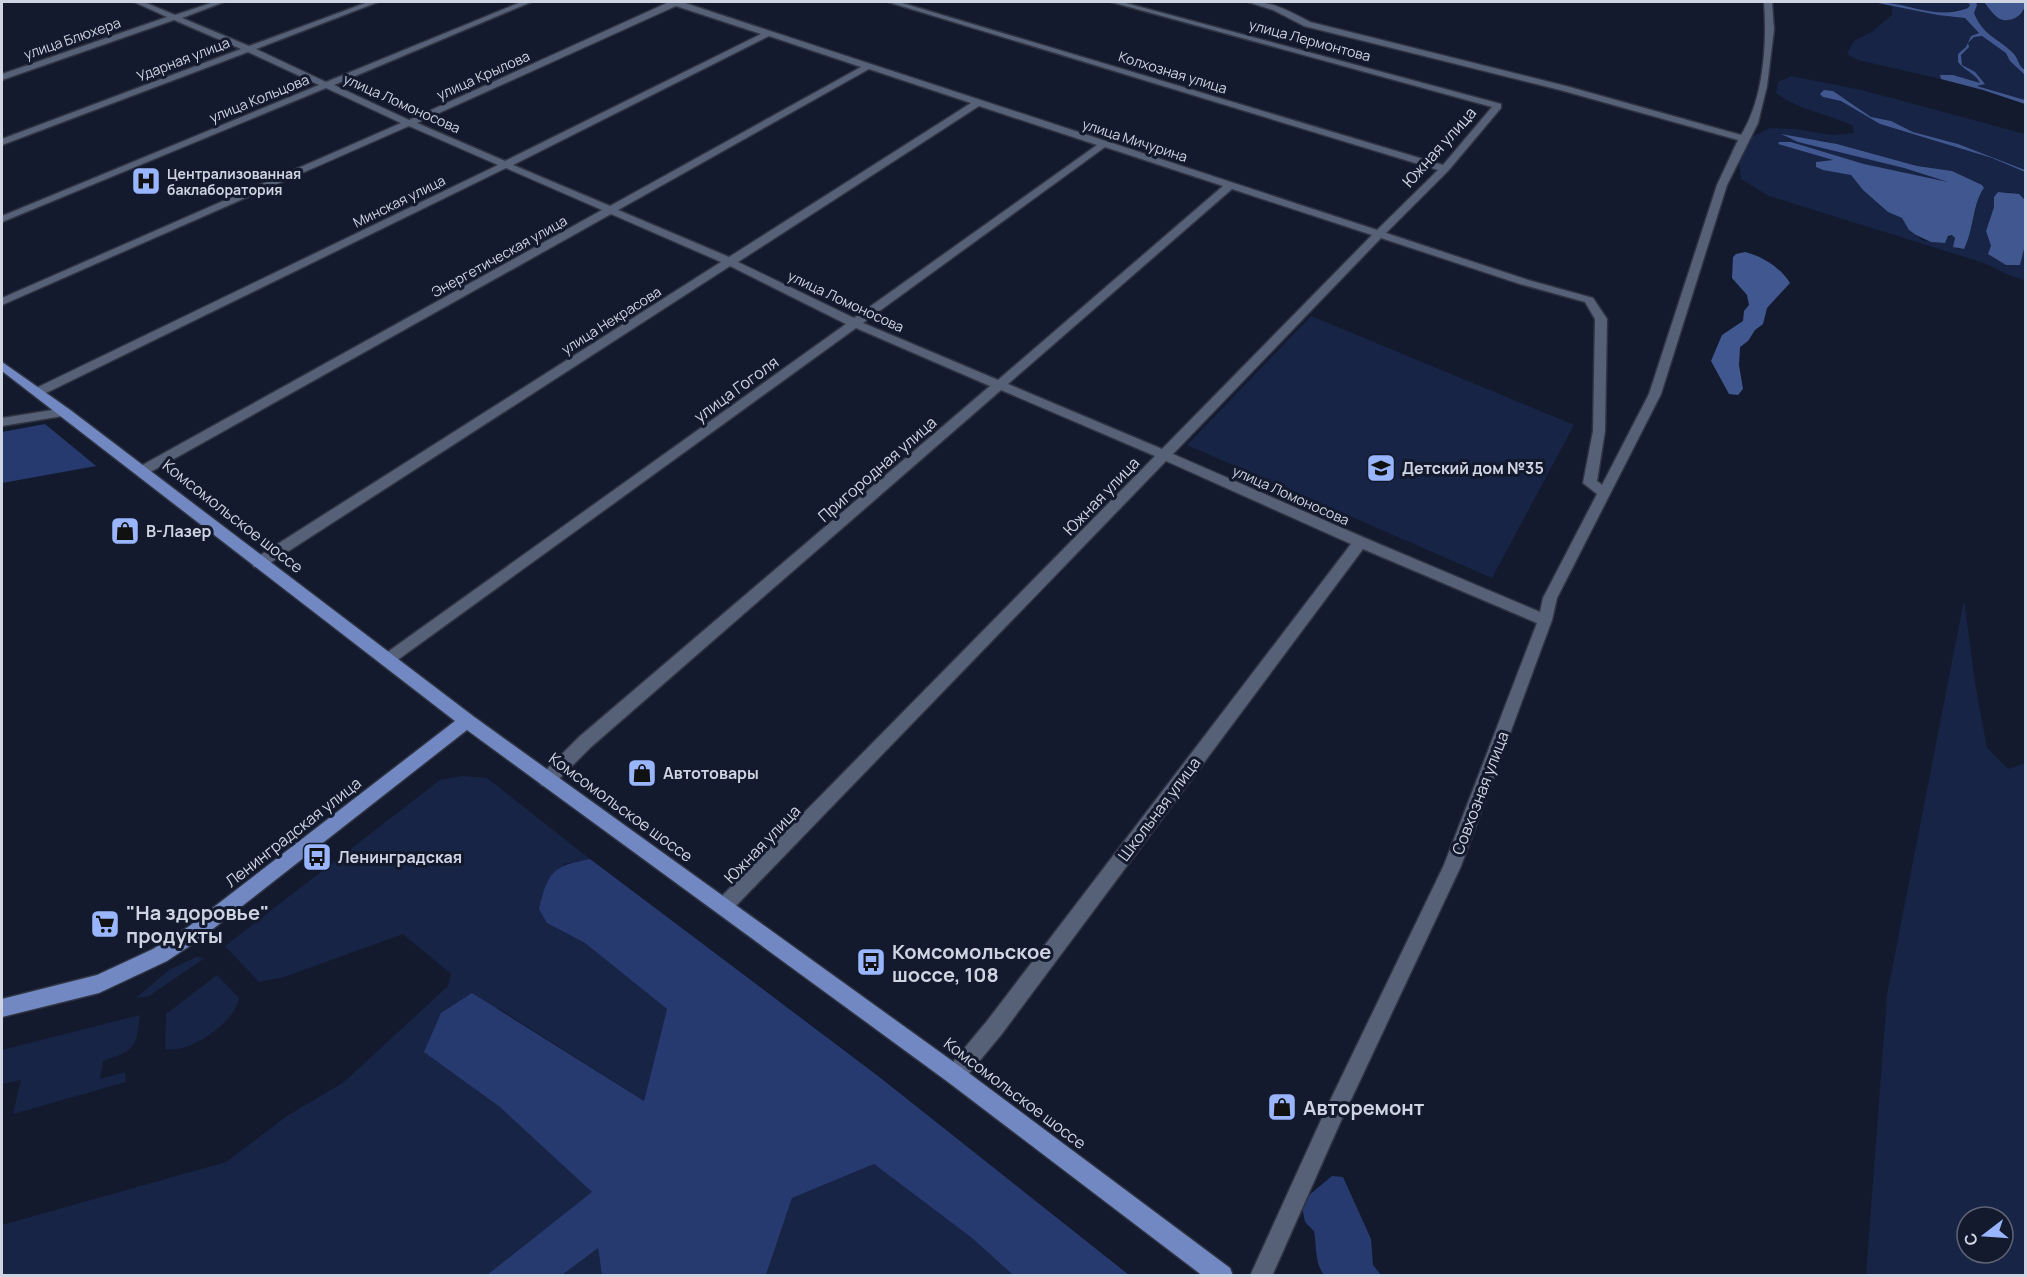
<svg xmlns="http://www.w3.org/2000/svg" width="2027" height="1277" font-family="Manrope,sans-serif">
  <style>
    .green { fill: #172445; fill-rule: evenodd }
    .forest { fill: #273a70 }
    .water { fill: #41578f }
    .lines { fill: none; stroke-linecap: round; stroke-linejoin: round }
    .minor-casing { stroke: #2f3342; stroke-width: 3 }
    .major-casing { stroke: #2f3342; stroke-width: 3 }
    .minor { fill: #566077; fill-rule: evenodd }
    .major { fill: #7188c2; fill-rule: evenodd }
    .labels { text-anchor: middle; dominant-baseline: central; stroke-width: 6; stroke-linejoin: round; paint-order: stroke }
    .far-street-label { font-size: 14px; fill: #ced4e1; stroke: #131a2d }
    .far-poi-label { font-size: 14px; font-weight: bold; fill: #ced4e1; stroke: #131a2d; text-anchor: start }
    .street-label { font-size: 16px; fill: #ced4e1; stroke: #131a2d }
    .poi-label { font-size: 16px; font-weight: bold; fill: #ced4e1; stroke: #131a2d; text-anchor: start }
    .near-poi-label { font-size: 20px; font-weight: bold; fill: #ced4e1; stroke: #131a2d; text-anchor: start }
  </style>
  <rect width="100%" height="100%" fill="#131a2d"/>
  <g class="green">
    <path d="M 1881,2 L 1968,2 L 1970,5 L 1968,8 L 1940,14 L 1965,18 L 1979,33 L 1971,36 L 1969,43 L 1974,37 L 1982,36 L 2007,53 L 2010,61 L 2025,75 L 2025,100 L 1977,86 L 1983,85 L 1975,72 L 1972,72 L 1980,83 L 1953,75 L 1940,75 L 1941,79 L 1858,60 L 1847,54 L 1854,41 L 1873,31 L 1892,15 L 1892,4 Z"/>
    <path d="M 1976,2 L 1984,2 L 1996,17 L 2018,17 L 2025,10 L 2025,70 C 2018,66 2019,60 2014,54 C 2000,39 1983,36 1974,13 L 1977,5 Z"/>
    <path d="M 1791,76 L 1862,90 L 2025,134 L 2025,170 L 1958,144 L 1913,132 L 1890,121 L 1872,118 L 1847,100 L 1823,97 L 1841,101 L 1880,124 L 1992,158 L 2025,172 L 2025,215 L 2024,199 L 2009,192 L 1998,192 L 1994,197 L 1994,207 L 1986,231 L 1991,246 L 2024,249 L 2023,231 L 2025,224 L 2025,280 L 2011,276 L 1984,263 L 1769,196 L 1741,179 L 1739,162 L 1748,139 L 1770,128 L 1795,129 L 1832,135 L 1854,133 L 1853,126 C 1827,113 1801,111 1776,93 L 1778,82 ZM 1784,137 L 1825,141 L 1917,166 L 1952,171 L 1982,185 L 1984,189 C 1972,206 1974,230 1964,249 L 1958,249 L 1953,235 L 1939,243 L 1922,240 L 1909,230 L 1902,218 L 1888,212 L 1863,190 L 1851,175 L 1816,162 L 1833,160 L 1778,144 L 1780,142 L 1791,142 L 1864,164 L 1948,182 L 1904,168 Z"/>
    <path d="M 1311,316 L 1574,425 L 1492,578 L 1187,445 Z"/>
    <path d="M 1964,600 L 1975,683 L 1987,748 L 2008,769 L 2025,763 L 2025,1275 L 1866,1275 L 1887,995 ZM 1967,1217 L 2003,1217 L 2003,1253 L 1967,1253 Z"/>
    <path d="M 463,776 L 487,778 L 590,859 L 564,864 L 547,923 L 585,943 L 667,1009 L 644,1101 L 498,1008 L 425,1052 L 500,1106 L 593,1192 L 487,1275 L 2,1276 L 2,1225 L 226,1162 L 287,1116 L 344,1082 L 448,986 L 451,974 L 403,934 L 284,977 L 259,982 L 225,946 L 440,780 Z"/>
    <path d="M 196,957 L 205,958 L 149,996 L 136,998 L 169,970 Z"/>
    <path d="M 217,975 L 239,998 C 235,1022 190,1054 165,1049 L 166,1014 Z"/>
    <path d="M 140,1015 C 136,1049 135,1050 103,1061 L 100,1079 L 125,1072 L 126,1082 L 13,1114 L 21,1080 L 2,1084 L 2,1050 Z"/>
    <path d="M 874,1164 L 972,1238 L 1013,1275 L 766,1276 L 792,1198 Z"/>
    <path d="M 598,1248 L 602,1275 L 562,1275 Z"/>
  </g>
  <g class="forest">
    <path d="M 45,424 L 96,466 L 2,483 L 2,432 Z"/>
    <path d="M 590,859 L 878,1076 L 1129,1275 L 1013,1275 L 972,1238 L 874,1164 L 792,1198 L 766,1275 L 602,1275 L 598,1248 L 562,1275 L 487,1275 L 592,1192 L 500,1107 L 424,1052 L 441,1013 L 472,993 L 644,1101 L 667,1009 L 585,943 L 547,923 L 539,909 C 548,872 552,866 590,859 Z"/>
    <path d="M 1332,1176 L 1343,1177 L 1371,1239 L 1373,1265 L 1381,1275 L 1325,1276 C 1314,1264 1317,1245 1314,1231 L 1305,1222 L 1302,1207 L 1308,1196 Z"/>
  </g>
  <g class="water">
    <path d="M 1873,2 C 1908,1 1932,21 1968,8 L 1970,5 L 1968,2 L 1976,2 L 1977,5 L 1974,13 C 1983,36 2000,39 2014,54 C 2019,60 2018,66 2025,70 L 2025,75 L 2010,61 L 2006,53 L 1982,36 L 1974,37 L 1968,43 L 1969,47 L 1961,55 L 1962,65 L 1975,72 L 1985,84 L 1977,86 L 2025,100 L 2025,104 L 1983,90 L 1941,79 L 1940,75 L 1953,75 L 1980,83 C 1974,72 1965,71 1958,62 L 1958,54 L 1966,47 L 1971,36 L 1979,33 L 1965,18 L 1938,15 Z"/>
    <path d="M 1984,2 L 2025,2 C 2026,17 2006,25 1997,17 C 1993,14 1987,6 1984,2 Z"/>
    <path d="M 1824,90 L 1833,91 L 1871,117 L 1891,121 L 1913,132 L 1958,144 L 2025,170 L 2025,172 L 1992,158 L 1880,124 L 1841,101 L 1823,97 L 1820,94 Z"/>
    <path d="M 1781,134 L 1837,144 L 1917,166 L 1952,171 L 1982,185 L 1984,188 C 1972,205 1974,230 1964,249 L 1953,247 L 1955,238 L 1952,235 L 1948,236 L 1945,243 L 1931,242 L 1916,235 L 1909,230 L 1902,218 L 1888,212 L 1863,190 L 1851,175 L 1823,170 L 1816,167 L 1816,162 L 1833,160 L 1778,144 L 1779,142 L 1791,142 L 1864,164 L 1948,182 L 1904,168 L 1798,142 Z"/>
    <path d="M 1998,192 L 2019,194 L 2024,199 L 2024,249 L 2020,265 L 2006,265 L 1988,254 L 1991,246 L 1986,231 L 1994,207 L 1994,197 Z"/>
    <path d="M 1745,252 C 1762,256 1781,268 1790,283 L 1767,308 L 1763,324 L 1755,330 L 1748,341 L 1740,347 L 1739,365 L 1743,389 L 1738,395 L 1729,394 L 1711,361 L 1722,335 L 1743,321 L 1744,311 L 1749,305 L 1747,295 L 1732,278 L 1733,257 L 1736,254 Z"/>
  </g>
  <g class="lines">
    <g class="minor-casing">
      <g id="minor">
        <path d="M 134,2 L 144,2 L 175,15 L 214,2 L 224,2 L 182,18 L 249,46 L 368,2 L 378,2 L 256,49 L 326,82 L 521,2 L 531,2 L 334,85 L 409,120 L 669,2 L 682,2 L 1377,230 L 1438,170 L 888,2 L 899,2 L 1443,165 L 1492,107 L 1111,2 L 1122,2 L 1501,104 L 1501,108 L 1448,171 L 1386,233 L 1528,280 L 1593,298 L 1607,319 L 1605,431 L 1597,481 L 1602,485 L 1649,394 L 1717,185 L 1738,140 L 1560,90 L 1304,26 L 1273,10 L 1248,2 C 1271,0 1290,12 1310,22 L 1566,86 L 1741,135 C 1764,98 1767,44 1764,2 L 1772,2 L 1774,30 L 1767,86 L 1758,123 L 1727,185 L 1661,394 L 1557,598 L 1552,620 L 1461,866 L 1340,1123 L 1272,1276 L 1250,1276 L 1326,1109 L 1444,865 L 1537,623 L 1363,549 L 1001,1035 L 962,1082 L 955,1085 L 948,1082 L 945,1075 L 948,1068 L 987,1021 L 1351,544 L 1166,461 L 730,912 L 724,914 L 718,912 L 715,906 L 718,900 L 1155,456 L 1001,390 L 591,747 L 553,785 L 547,787 L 541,785 L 539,780 L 541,775 L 579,737 L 990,386 L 856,328 L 392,664 L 382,664 L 379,660 L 382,656 L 846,324 L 730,266 L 264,567 L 254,567 L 252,563 L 254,559 L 721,262 L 611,214 L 147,474 L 137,474 L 135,471 L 137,468 L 602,210 L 506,168 L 42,395 L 34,395 L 34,389 L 498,165 L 409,126 L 2,305 L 2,298 L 401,123 L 326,88 L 2,222 L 2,216 L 319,85 L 248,52 L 2,145 L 2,139 L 241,49 L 174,20 L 2,80 L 2,74 L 167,17 ZM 676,6 L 761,34 L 505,161 L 417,123 ZM 769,36 L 861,67 L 610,206 L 513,165 ZM 869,69 L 971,103 L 729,257 L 618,210 ZM 979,106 L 1097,145 L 854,318 L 738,262 ZM 1105,147 L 1223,186 L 998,380 L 863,323 ZM 1232,189 L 1372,235 L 1162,449 L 1008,384 ZM 1381,238 L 1520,284 L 1585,302 L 1595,319 L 1593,431 L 1583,483 L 1597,494 L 1543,598 L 1540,612 L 1365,538 L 1173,454 Z"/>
        <path d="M 65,408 L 71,412 L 69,415 L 2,426 L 2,418 Z"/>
      </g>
    </g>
    <g class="major-casing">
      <path id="major" d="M 2,362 L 69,409 L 473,716 L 962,1068 L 1230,1268 L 1233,1276 L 1203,1276 L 948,1082 L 467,730 L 200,939 L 167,961 L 99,993 L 2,1017 L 2,999 L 97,975 L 153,949 L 188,927 L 455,721 L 2,371 Z"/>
    </g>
    <use href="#minor" class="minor"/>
    <use href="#major" class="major"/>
  </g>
  <defs>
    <g id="hospital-square" transform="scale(1.5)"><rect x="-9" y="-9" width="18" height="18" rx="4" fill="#98b5fd" stroke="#131a2d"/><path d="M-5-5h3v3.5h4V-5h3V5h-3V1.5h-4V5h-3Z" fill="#111"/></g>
    <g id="school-square" transform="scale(1.5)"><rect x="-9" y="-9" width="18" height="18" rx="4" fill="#98b5fd" stroke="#131a2d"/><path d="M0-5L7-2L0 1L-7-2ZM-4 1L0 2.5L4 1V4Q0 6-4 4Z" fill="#111"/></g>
    <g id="shop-square" transform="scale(1.5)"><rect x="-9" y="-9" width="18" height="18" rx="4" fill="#98b5fd" stroke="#131a2d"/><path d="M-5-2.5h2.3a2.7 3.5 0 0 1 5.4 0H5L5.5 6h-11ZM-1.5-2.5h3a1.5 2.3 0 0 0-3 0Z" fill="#111"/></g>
    <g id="bus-square" transform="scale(1.5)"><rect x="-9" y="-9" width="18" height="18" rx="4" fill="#98b5fd" stroke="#131a2d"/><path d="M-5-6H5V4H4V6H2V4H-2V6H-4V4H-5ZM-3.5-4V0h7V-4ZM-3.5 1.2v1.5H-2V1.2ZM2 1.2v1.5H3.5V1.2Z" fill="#111"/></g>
    <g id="supermarket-square" transform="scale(1.5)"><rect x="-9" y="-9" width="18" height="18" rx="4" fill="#98b5fd" stroke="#131a2d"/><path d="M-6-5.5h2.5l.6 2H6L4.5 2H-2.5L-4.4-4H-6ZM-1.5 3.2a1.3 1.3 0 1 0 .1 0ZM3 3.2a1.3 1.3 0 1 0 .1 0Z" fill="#111"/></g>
  </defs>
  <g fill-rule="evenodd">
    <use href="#hospital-square" x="146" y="181"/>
    <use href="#school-square" x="1381" y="468"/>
    <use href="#shop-square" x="125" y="531"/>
    <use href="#shop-square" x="642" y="773"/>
    <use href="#bus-square" x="317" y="857"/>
    <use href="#supermarket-square" x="105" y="924"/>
    <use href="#bus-square" x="871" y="962"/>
    <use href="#shop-square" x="1282" y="1107"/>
  </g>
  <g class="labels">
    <g class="far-street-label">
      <text transform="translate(72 38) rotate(-19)">улица Блюхера</text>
      <text transform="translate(1310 40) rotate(15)">улица Лермонтова</text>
      <text transform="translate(183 59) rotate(-21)">Ударная улица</text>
      <text transform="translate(1173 72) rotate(17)">Колхозная улица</text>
      <text transform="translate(483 75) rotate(-24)">улица Крылова</text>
      <text transform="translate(259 98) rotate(-22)">улица Кольцова</text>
      <text transform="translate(402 103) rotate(24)">улица Ломоносова</text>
      <text transform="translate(1135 140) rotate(18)">улица Мичурина</text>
      <text transform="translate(399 201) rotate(-26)">Минская улица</text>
      <text transform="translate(499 256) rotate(-29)">Энергетическая улица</text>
      <text transform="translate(846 301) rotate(25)">улица Ломоносова</text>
      <text transform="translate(611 320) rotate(-32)">улица Некрасова</text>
      <text transform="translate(1291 495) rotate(24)">улица Ломоносова</text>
    </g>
    <g class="far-poi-label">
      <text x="167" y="173">Централизованная<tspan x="167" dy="16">баклаборатория</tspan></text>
    </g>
    <g class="street-label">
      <text transform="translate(1439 147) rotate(-48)">Южная улица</text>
      <text transform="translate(736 389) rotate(-36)">улица Гоголя</text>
      <text transform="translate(877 469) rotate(-41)">Пригородная улица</text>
      <text transform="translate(1101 496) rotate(-46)">Южная улица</text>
      <text transform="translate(233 516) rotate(38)">Комсомольское шоссе</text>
      <text transform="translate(1480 793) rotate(-69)">Совхозная улица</text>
      <text transform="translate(621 807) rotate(36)">Комсомольское шоссе</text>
      <text transform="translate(1159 809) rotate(-53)">Школьная улица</text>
      <text transform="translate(293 832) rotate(-38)">Ленинградская улица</text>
      <text transform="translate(762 844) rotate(-46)">Южная улица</text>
      <text transform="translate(1015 1093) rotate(37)">Комсомольское шоссе</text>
    </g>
    <g class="poi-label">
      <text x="1402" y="468">Детский дом №35</text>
      <text x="146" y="531">В-Лазер</text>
      <text x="663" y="773">Автотовары</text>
      <text x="338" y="857">Ленинградская</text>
    </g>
    <g class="near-poi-label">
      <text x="126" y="912">"На здоровье"<tspan x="126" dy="23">продукты</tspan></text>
      <text x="892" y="951">Комсомольское<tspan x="892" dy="23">шоссе, 108</tspan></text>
      <text x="1303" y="1107">Авторемонт</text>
    </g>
  </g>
  <rect width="2027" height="1277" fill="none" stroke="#ced4e1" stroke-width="6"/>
  <g transform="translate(1985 1235) rotate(253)"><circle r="28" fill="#131a2d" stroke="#5e6475" stroke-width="1.5"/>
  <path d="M0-4.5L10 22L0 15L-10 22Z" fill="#98b5fd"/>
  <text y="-9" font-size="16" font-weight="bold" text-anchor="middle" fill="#ced4e1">С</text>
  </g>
</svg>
